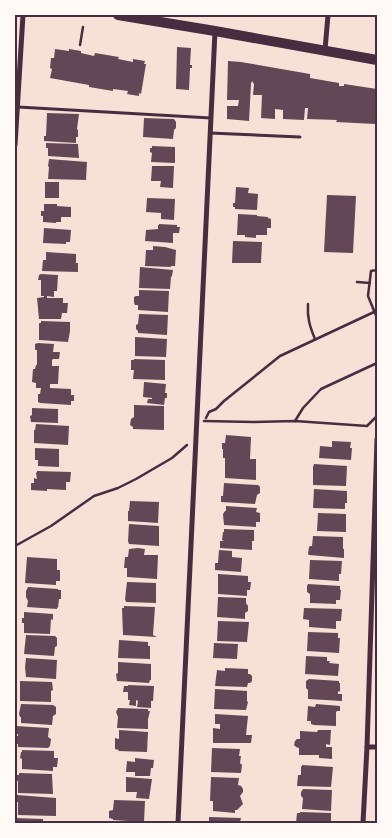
<svg xmlns="http://www.w3.org/2000/svg" width="392" height="838" font-family="'Fira Sans',sans-serif">
  <style>
    .building { fill: #644757 }
    .lines { fill: none; stroke-linecap: round; stroke-linejoin: round }
    .path { stroke: #4a2c40; stroke-width: 2.5 }
    .service { stroke: #4a2c40; stroke-width: 3 }
    .minor { stroke: #4a2c40; stroke-width: 5 }
    .secondary { stroke: #4a2c40; stroke-width: 10 }
    .neatline { fill: none; stroke: #4a2c40; stroke-width: 2 }
  </style>
  <rect width="100%" height="100%" fill="#f7e1d7"/>
  <g class="building">
    <path d="M 177,47 L 191,48 L 190,65 L 192,65 L 192,68 L 190,68 L 189,90 L 176,89 Z"/>
    <path d="M 55,49 L 69,51 L 69,49 L 81,51 L 81,53 L 94,56 L 95,53 L 119,57 L 118,59 L 133,62 L 133,59 L 145,61 L 144,64 L 146,64 L 141,94 L 139,93 L 139,96 L 127,94 L 128,91 L 113,89 L 113,91 L 89,87 L 89,85 L 50,78 L 52,69 L 50,68 L 51,58 L 54,58 Z"/>
    <path d="M 228,61 L 241,62 L 310,74 L 310,78 L 339,83 L 339,86 L 344,86 L 344,84 L 377,89 L 375,124 L 336,122 L 337,120 L 307,119 L 308,108 L 305,108 L 304,120 L 283,119 L 283,110 L 275,109 L 275,119 L 261,118 L 262,95 L 253,95 L 254,84 L 252,81 L 251,84 L 249,121 L 227,119 L 227,106 L 238,106 L 239,100 L 227,100 Z"/>
    <path d="M 47,113 L 79,114 L 77,129 L 78,130 L 78,137 L 76,137 L 76,143 L 44,141 L 44,136 L 46,136 Z"/>
    <path d="M 144,118 L 174,119 L 176,122 L 176,128 L 174,130 L 173,139 L 143,137 Z"/>
    <path d="M 46,143 L 78,144 L 79,158 L 48,156 L 48,148 L 46,148 Z"/>
    <path d="M 152,146 L 175,147 L 175,163 L 151,162 L 152,153 L 150,152 L 150,148 L 152,148 Z"/>
    <path d="M 49,159 L 87,162 L 86,180 L 48,179 L 49,167 L 48,166 Z"/>
    <path d="M 152,166 L 174,166 L 173,188 L 160,187 L 161,181 L 151,181 Z"/>
    <rect x="45" y="182" width="14" height="16"/>
    <path d="M 236,187 L 249,188 L 248,193 L 258,194 L 257,210 L 235,209 L 235,207 L 233,207 L 233,203 L 235,203 Z"/>
    <path d="M 327,195 L 356,196 L 353,253 L 324,252 Z"/>
    <path d="M 147,198 L 175,199 L 174,220 L 161,219 L 161,213 L 146,212 Z"/>
    <path d="M 44,204 L 57,204 L 57,206 L 71,207 L 71,217 L 61,217 L 61,222 L 56,222 L 56,223 L 43,222 L 43,216 L 41,216 L 41,211 L 44,211 Z"/>
    <path d="M 238,214 L 257,215 L 257,216 L 268,217 L 268,218 L 271,219 L 271,228 L 267,228 L 267,235 L 256,235 L 256,238 L 245,237 L 245,235 L 237,235 Z"/>
    <path d="M 159,224 L 177,225 L 177,227 L 180,227 L 179,233 L 173,233 L 173,243 L 145,241 L 146,230 L 158,229 L 158,225 L 159,225 Z"/>
    <path d="M 44,228 L 71,230 L 70,242 L 66,242 L 66,244 L 43,243 Z"/>
    <path d="M 233,241 L 262,242 L 261,263 L 232,263 Z"/>
    <path d="M 153,246 L 165,247 L 176,250 L 175,266 L 171,266 L 171,267 L 145,266 L 146,250 L 153,250 Z"/>
    <path d="M 46,252 L 76,254 L 76,263 L 78,263 L 78,272 L 42,271 L 43,260 L 46,260 Z"/>
    <path d="M 140,267 L 173,270 L 172,276 L 171,277 L 170,289 L 139,288 Z"/>
    <path d="M 41,274 L 58,275 L 57,291 L 54,291 L 54,297 L 47,296 L 47,298 L 63,298 L 63,303 L 68,303 L 67,313 L 62,313 L 61,319 L 39,319 L 37,298 L 44,297 L 44,296 L 41,296 L 41,280 L 38,280 L 39,275 Z"/>
    <path d="M 139,290 L 169,291 L 168,312 L 138,310 L 138,305 L 135,305 L 134,303 L 134,297 L 136,296 L 139,296 Z"/>
    <path d="M 139,314 L 168,315 L 167,335 L 138,333 L 138,331 L 136,329 L 136,325 L 138,324 Z"/>
    <path d="M 41,321 L 70,322 L 70,331 L 68,342 L 39,340 L 39,323 L 41,323 Z"/>
    <path d="M 135,337 L 167,339 L 166,357 L 135,356 Z"/>
    <path d="M 38,343 L 54,344 L 53,352 L 60,352 L 59,359 L 53,359 L 52,360 L 52,366 L 59,366 L 58,384 L 50,384 L 50,388 L 71,389 L 71,395 L 74,395 L 74,401 L 71,401 L 71,405 L 40,403 L 38,402 L 38,394 L 40,394 L 41,388 L 36,388 L 36,383 L 32,382 L 33,369 L 35,369 L 36,365 L 37,365 L 37,350 L 35,350 L 35,344 Z"/>
    <path d="M 134,359 L 165,360 L 165,380 L 133,379 L 134,370 L 131,370 L 131,360 L 134,360 Z"/>
    <path d="M 144,382 L 166,384 L 165,393 L 167,393 L 167,398 L 165,398 L 164,405 L 147,403 L 148,399 L 152,399 L 152,398 L 143,397 Z"/>
    <path d="M 134,405 L 164,406 L 164,430 L 133,429 L 133,427 L 130,425 L 131,419 L 134,417 Z"/>
    <path d="M 32,408 L 58,409 L 58,423 L 31,422 L 30,416 L 32,415 Z"/>
    <path d="M 36,424 L 69,426 L 68,445 L 34,443 L 34,430 L 35,430 Z"/>
    <path d="M 226,435 L 251,437 L 250,459 L 256,459 L 256,480 L 225,478 L 225,458 L 223,458 L 223,449 L 222,449 L 222,443 L 225,443 Z"/>
    <path d="M 332,441 L 351,442 L 350,448 L 352,448 L 351,460 L 319,458 L 320,446 L 332,447 Z"/>
    <path d="M 35,448 L 59,449 L 59,467 L 38,466 L 38,460 L 35,460 Z"/>
    <path d="M 314,464 L 347,466 L 346,486 L 313,485 L 313,467 Z"/>
    <path d="M 37,471 L 71,472 L 70,482 L 66,482 L 66,490 L 47,489 L 47,491 L 31,490 L 31,483 L 34,483 L 34,478 L 37,479 L 36,473 L 37,472 Z"/>
    <path d="M 224,483 L 258,485 L 260,487 L 260,493 L 257,495 L 255,504 L 221,502 L 221,496 L 223,496 Z"/>
    <path d="M 314,489 L 347,491 L 347,503 L 345,503 L 345,509 L 313,508 Z"/>
    <path d="M 130,501 L 159,502 L 158,523 L 128,521 L 128,511 L 129,511 Z"/>
    <path d="M 226,506 L 257,508 L 256,512 L 260,513 L 260,522 L 256,522 L 256,527 L 224,525 L 223,514 L 225,511 L 226,511 Z"/>
    <path d="M 318,513 L 346,514 L 346,532 L 317,531 Z"/>
    <path d="M 129,524 L 159,526 L 159,546 L 129,544 L 128,541 Z"/>
    <path d="M 224,529 L 254,530 L 254,541 L 252,541 L 252,550 L 220,548 L 220,541 L 224,541 L 222,540 L 223,532 L 224,532 Z"/>
    <path d="M 313,536 L 343,537 L 343,549 L 344,549 L 344,558 L 309,555 L 308,554 L 309,547 L 310,546 L 312,546 Z"/>
    <path d="M 138,548 L 145,549 L 144,555 L 158,555 L 157,579 L 127,577 L 127,568 L 124,568 L 125,557 L 128,557 L 129,549 Z"/>
    <path d="M 219,550 L 232,551 L 232,557 L 242,558 L 241,572 L 215,570 L 215,563 L 218,563 Z"/>
    <path d="M 27,557 L 57,559 L 57,570 L 60,570 L 60,581 L 56,581 L 56,585 L 25,583 Z"/>
    <path d="M 310,560 L 342,561 L 341,574 L 339,574 L 339,581 L 309,579 Z"/>
    <path d="M 218,574 L 248,576 L 248,582 L 251,582 L 250,590 L 247,590 L 247,596 L 218,594 Z"/>
    <path d="M 127,582 L 156,583 L 156,603 L 126,602 L 125,599 Z"/>
    <path d="M 308,584 L 340,586 L 340,590 L 341,590 L 340,600 L 336,600 L 336,604 L 310,603 L 310,594 L 307,592 L 307,586 Z"/>
    <path d="M 28,587 L 58,589 L 58,590 L 61,590 L 61,599 L 59,599 L 58,608 L 57,607 L 57,609 L 27,607 L 28,601 L 26,597 L 26,591 Z"/>
    <path d="M 218,597 L 246,598 L 246,603 L 248,606 L 248,611 L 245,613 L 245,619 L 217,617 Z"/>
    <path d="M 124,606 L 155,607 L 153,635 L 157,637 L 123,635 L 122,608 L 124,608 Z"/>
    <path d="M 304,608 L 342,609 L 341,621 L 336,621 L 336,629 L 309,627 L 309,620 L 303,619 Z"/>
    <path d="M 24,612 L 53,614 L 53,620 L 51,619 L 50,634 L 24,633 L 24,623 L 22,623 L 22,618 L 24,618 Z"/>
    <path d="M 218,621 L 249,622 L 247,642 L 217,641 Z"/>
    <path d="M 308,632 L 338,633 L 338,638 L 340,638 L 339,653 L 307,651 Z"/>
    <path d="M 26,635 L 55,636 L 57,638 L 57,646 L 55,647 L 54,656 L 24,654 Z"/>
    <path d="M 119,640 L 148,642 L 148,646 L 150,646 L 150,659 L 118,658 Z"/>
    <path d="M 214,643 L 238,644 L 237,659 L 213,658 Z"/>
    <path d="M 306,656 L 327,657 L 327,661 L 330,661 L 329,663 L 339,664 L 338,676 L 305,674 Z"/>
    <path d="M 26,658 L 57,660 L 56,679 L 26,677 L 25,667 Z"/>
    <path d="M 118,662 L 151,664 L 151,680 L 150,680 L 149,683 L 117,681 L 116,674 L 118,673 Z"/>
    <path d="M 225,668 L 248,669 L 248,674 L 250,674 L 252,676 L 252,681 L 250,683 L 248,683 L 247,687 L 215,686 L 217,670 L 225,671 Z"/>
    <path d="M 309,679 L 339,681 L 339,683 L 340,683 L 340,692 L 338,691 L 338,694 L 342,694 L 342,701 L 308,699 L 308,690 L 306,688 L 306,681 Z"/>
    <path d="M 20,681 L 52,682 L 53,690 L 51,691 L 51,702 L 20,701 Z"/>
    <path d="M 128,685 L 154,686 L 153,701 L 151,701 L 151,708 L 137,707 L 138,701 L 136,700 L 136,706 L 129,705 L 130,700 L 128,700 L 128,692 L 123,692 L 124,686 L 128,686 Z"/>
    <path d="M 215,689 L 247,691 L 247,701 L 248,702 L 246,710 L 214,709 Z"/>
    <path d="M 21,704 L 53,705 L 56,707 L 56,714 L 53,716 L 52,725 L 21,723 L 21,717 L 20,717 L 19,714 Z"/>
    <path d="M 316,704 L 340,706 L 340,711 L 337,711 L 336,712 L 336,726 L 314,725 L 311,724 L 311,721 L 307,721 L 308,706 L 315,707 Z"/>
    <path d="M 118,708 L 148,709 L 148,711 L 150,711 L 148,719 L 148,729 L 117,728 L 118,717 L 116,712 Z"/>
    <path d="M 215,714 L 248,716 L 246,735 L 252,735 L 251,743 L 213,743 L 213,728 L 220,729 L 220,724 L 215,724 Z"/>
    <path d="M 15,726 L 49,728 L 48,737 L 51,739 L 50,746 L 48,748 L 18,747 L 18,744 L 17,744 L 17,736 L 18,736 L 18,734 L 15,734 Z"/>
    <path d="M 119,730 L 148,732 L 147,752 L 118,751 L 119,750 L 115,749 L 115,738 L 119,739 Z"/>
    <path d="M 318,730 L 331,730 L 330,745 L 326,744 L 326,747 L 332,747 L 332,759 L 319,758 L 319,755 L 299,755 L 299,748 L 296,747 L 294,745 L 295,741 L 297,739 L 300,739 L 300,731 L 317,732 Z"/>
    <path d="M 212,748 L 240,749 L 239,756 L 241,756 L 240,763 L 242,765 L 241,773 L 211,772 Z"/>
    <path d="M 22,750 L 54,751 L 54,758 L 58,758 L 57,767 L 53,767 L 53,771 L 22,769 L 22,759 L 20,758 L 21,752 L 22,752 Z"/>
    <path d="M 135,758 L 154,760 L 153,768 L 151,768 L 150,776 L 135,776 L 135,772 L 126,772 L 127,761 L 135,762 Z"/>
    <path d="M 302,765 L 333,767 L 331,787 L 297,786 L 298,775 L 301,775 L 301,766 L 302,767 Z"/>
    <path d="M 19,773 L 52,774 L 53,794 L 18,793 L 18,781 L 16,780 L 16,775 L 19,775 Z"/>
    <path d="M 126,777 L 152,779 L 149,799 L 136,798 L 137,792 L 126,792 Z"/>
    <path d="M 211,777 L 239,778 L 238,785 L 241,786 L 243,789 L 243,792 L 240,796 L 243,804 L 237,810 L 235,810 L 235,813 L 213,811 L 213,801 L 210,801 Z"/>
    <path d="M 303,789 L 332,790 L 331,811 L 302,809 L 303,798 L 301,796 L 301,792 Z"/>
    <path d="M 17,795 L 56,798 L 56,816 L 18,815 L 18,802 L 16,802 Z"/>
    <path d="M 114,800 L 145,801 L 144,822 L 113,820 L 113,819 L 109,818 L 109,811 L 113,810 Z"/>
    <path d="M 300,812 L 331,813 L 331,823 L 296,823 L 297,813 L 300,813 Z"/>
    <path d="M 209,817 L 241,818 L 240,822 L 240,823 L 209,823 Z"/>
    <path d="M 15,818 L 43,819 L 43,823 L 15,823 Z"/>
  </g>
  <g class="lines">
    <g class="path">
      <path d="M 80,45 L 83,27"/>
      <path d="M 377,270 L 371,271 L 368,296 L 377,318"/>
      <path d="M 357,282 L 370,283"/>
      <path d="M 308,304 C 307,318 310,327 315,339"/>
      <path d="M 206,418 L 209,412 L 216,409 L 224,401 L 280,356 L 374,312"/>
      <path d="M 204,421 L 253,422 L 295,421 L 367,426 L 377,416"/>
      <path d="M 295,421 L 303,408 L 321,389 L 377,363"/>
      <path d="M 15,546 L 51,526 L 94,496 L 118,488 L 136,479 L 172,458 L 187,445"/>
    </g>
    <g class="service">
      <path d="M 18,107 L 211,118"/>
      <path d="M 210,133 L 300,137"/>
    </g>
    <g class="minor">
      <path d="M 325,50 L 328,15"/>
      <path d="M 15,145 L 23,15"/>
      <path d="M 367,747 L 377,747"/>
      <path d="M 178,823 L 215,31"/>
      <path d="M 363,823 L 367,747 L 377,439"/>
    </g>
    <path class="secondary" d="M 118,15 L 215,31 L 377,60"/>
  </g>
  <rect width="392" height="838" fill="none" stroke="#fffaf5" stroke-width="32"/>
  <rect x="16" y="16" width="360" height="806" class="neatline"/>
</svg>
